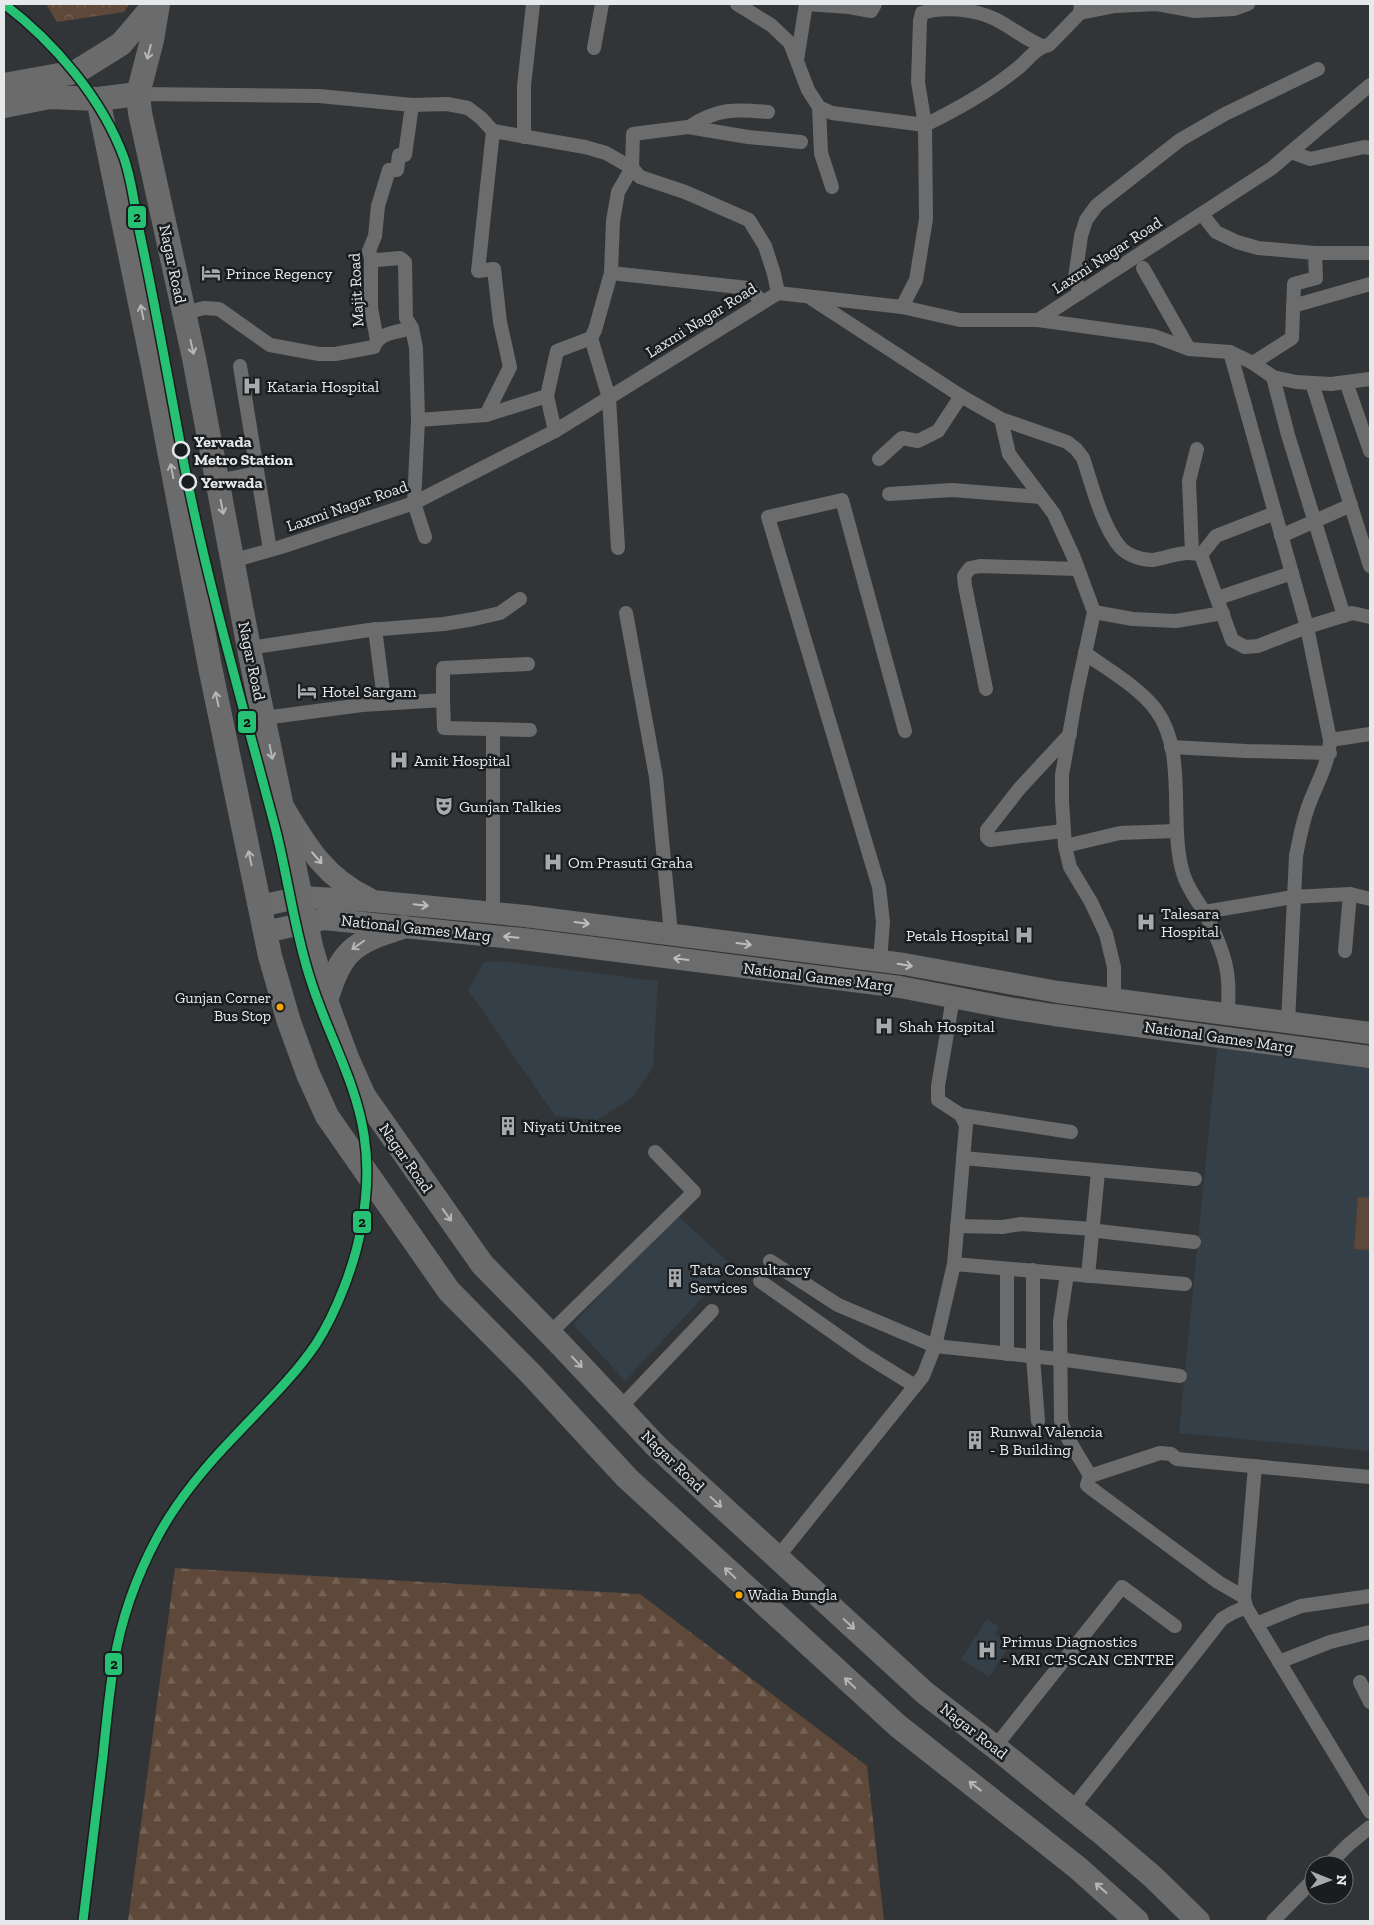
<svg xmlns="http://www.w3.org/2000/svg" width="1374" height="1925" font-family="'Zilla Slab',serif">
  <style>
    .built { fill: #343f47 }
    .grass { fill: #5e483a }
    .forest { fill: url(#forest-firs) }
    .park { fill: url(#park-crowns) }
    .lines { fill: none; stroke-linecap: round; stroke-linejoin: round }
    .minor { stroke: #6d6c6c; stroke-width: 14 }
    .primary { stroke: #6d6c6d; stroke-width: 22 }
    .trunk { stroke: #6b6b6b; stroke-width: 24 }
    .metro-1-casing { stroke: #1a1d1f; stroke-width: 12 }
    .metro-1 { stroke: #26c172; stroke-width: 9 }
    .oneway { stroke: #b4b7b8 }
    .oneway2 { stroke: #bbbdc0 }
    .stop-dot { fill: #1a1d1f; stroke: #e5e9ec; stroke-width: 2.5 }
    .bus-dot { fill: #f7a600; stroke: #1a1d1f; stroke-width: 2 }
    .labels { text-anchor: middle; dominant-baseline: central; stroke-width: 5; stroke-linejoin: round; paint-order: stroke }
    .bus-label { font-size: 15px; fill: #e5e9ec; stroke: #1a1d1f; text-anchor: end }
    .street-label { font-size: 16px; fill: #e5e9ec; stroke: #1a1d1f }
    .poi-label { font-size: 16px; fill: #e5e9ec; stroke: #1a1d1f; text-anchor: start }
    .stop-label { font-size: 16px; font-weight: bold; fill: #e5e9ec; stroke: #1a1d1f; text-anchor: start }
    .line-badge { stroke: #1a1d1f; stroke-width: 2 }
    .pale-badge-label { font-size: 14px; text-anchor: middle; font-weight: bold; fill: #111 }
  </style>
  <defs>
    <pattern id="forest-firs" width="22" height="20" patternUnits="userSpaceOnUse" patternTransform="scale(1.25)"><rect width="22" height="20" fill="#5e483a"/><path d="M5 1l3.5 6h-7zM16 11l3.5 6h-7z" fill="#756257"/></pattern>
    <pattern id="park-crowns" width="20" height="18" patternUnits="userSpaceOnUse" patternTransform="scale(1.25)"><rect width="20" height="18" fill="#5e483a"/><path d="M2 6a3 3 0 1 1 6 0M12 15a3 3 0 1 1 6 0" fill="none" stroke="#756257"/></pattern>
  </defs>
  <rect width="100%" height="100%" fill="#323537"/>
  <g class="built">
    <path d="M 501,961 L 658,981 L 653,1068 L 631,1099 L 597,1120 L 555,1116 L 468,990 L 484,962 Z"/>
    <path d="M 1217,1048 L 1370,1067 L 1370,1451 L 1179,1433 Z"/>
    <path d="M 676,1214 L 732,1266 L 625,1381 L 573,1324 Z"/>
    <path d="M 987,1619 L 999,1627 L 995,1634 L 1004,1640 L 1009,1633 L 1015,1637 L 989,1677 L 961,1659 Z"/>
  </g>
  <path class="grass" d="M 1358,1197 L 1370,1198 L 1370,1250 L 1354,1249 Z"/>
  <path class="forest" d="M 175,1568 L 640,1594 L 867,1766 L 884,1921 L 128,1921 Z"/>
  <path class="park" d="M 46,4 L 129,4 L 124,12 L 57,22 Z"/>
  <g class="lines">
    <g class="minor">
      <path d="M 737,4 L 771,25 L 790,43 L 808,90 L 819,107 L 832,113 L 925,125 L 918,82 L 920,21 L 922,13 C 943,6 974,9 995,19 C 1011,27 1025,39 1042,46"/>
      <path d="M 806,4 L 849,7 L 871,11 L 875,4"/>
      <path d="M 1080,13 L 1115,6 L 1157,4 L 1195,11 L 1234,9 L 1248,4"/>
      <path d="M 594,48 L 602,4"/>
      <path d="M 797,60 L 806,4"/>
      <path d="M 138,94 L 319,96 L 412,105 L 447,104 L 468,108 L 481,118 L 493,131 L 585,147 L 606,153 L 632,168 L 640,177 L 685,192 L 749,220 L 765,246 L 774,274 L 778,293"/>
      <path d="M 819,107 L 821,153 L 832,187"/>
      <path d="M 689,127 C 717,108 736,109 768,112"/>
      <path d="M 524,137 L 524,86 L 533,4"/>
      <path d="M 1291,152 L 1310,159 L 1364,147 L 1370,148"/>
      <path d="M 1202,214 L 1216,232 L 1237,242 L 1258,248 L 1315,253 L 1370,253"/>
      <path d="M 371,258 L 377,260 L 400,258 L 405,262 L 406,318 L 412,328 L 416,348 L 418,420 L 414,503 L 425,537"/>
      <path d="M 1143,268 L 1189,349"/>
      <path d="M 611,273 L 748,288 L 763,302"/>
      <path d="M 1080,293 L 1075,278 L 1081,236 L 1086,220 L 1097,205 L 1180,140 L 1225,114 L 1318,69"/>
      <path d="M 812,299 L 961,396 L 1001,419 L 1067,442 L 1076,449 L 1083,458 C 1092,485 1102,526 1120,547 C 1127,555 1141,560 1152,560 C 1168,558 1185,549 1201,555 L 1232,640 L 1245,647 L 1258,646 L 1307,627 L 1352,613 L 1370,617"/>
      <path d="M 1293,306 L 1370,284"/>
      <path d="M 902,307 L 916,280 L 926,219 L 925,125 C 958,109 990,91 1018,68 C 1028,60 1036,47 1049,45 L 1080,13 L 1081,4"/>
      <path d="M 184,313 L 204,308 L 219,309 L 270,345 L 319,354 L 335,354 L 374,347 C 379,332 399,332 412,328"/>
      <path d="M 1038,320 L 1154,336 L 1189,349 L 1230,352 L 1253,363 L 1273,377 L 1296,382 L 1331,384 L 1370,379"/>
      <path d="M 591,338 L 609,398 L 618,548"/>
      <path d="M 377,340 L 371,308 L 371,258 L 369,251 L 375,236 L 378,206 L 389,170 L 397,170 L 399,155 L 405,155 L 412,105"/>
      <path d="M 1230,352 L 1307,627 L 1330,740 C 1329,765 1315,786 1307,810 C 1302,825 1299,840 1296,856 L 1288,1023"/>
      <path d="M 1253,363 L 1292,338 L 1294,284 L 1316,278 L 1315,253"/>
      <path d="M 240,366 L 270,550"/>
      <path d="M 1273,377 L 1288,435 L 1344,616"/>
      <path d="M 1346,382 L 1370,451"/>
      <path d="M 1312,383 L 1370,566"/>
      <path d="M 486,415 L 510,367 L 500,322 L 494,269 L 478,271 L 493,131"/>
      <path d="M 1001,419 L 1009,454 L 1054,514 L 1074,558 L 1094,612 L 1077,691 L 1062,775 L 1062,802 L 1065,846 L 1070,867 L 1091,902 L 1106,934 L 1114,967 L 1114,1000"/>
      <path d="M 418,420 L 486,415 L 547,396"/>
      <path d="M 555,431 L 547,396 L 557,351 L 591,338 L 595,330 L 611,273 L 613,221 L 618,192 L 632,168 L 633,134 L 688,127 L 748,137 L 801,142"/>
      <path d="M 879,459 L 902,438 L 918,441 L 938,431 L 961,396"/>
      <path d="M 217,481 L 257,473"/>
      <path d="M 889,494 L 952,490 L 1041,497"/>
      <path d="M 1281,536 L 1351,505"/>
      <path d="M 1192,552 L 1189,481 L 1197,449"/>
      <path d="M 1201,555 L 1216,536 L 1275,513"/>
      <path d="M 232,561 L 281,547 L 414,503 L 555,431 L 778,293 L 902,307 L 960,320 L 1038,320 L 1272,168 L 1370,85"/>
      <path d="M 1218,598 L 1292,573"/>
      <path d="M 1094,612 L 1133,619 L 1176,621 L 1223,613"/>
      <path d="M 626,613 L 656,777 L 671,934"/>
      <path d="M 375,629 L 383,691"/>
      <path d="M 249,648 L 369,630 L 444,624 L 474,619 L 500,613 L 520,599"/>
      <path d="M 1085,653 C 1108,670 1139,687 1156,710 C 1188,753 1168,823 1183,873 C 1187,888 1197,900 1205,913 C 1215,933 1227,958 1228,981 C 1229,992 1228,1004 1228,1015"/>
      <path d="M 986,689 L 965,586 L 964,576 L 970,568 L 980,566 L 1077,569"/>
      <path d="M 443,700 L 444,728 L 530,730"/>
      <path d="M 264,718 L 362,705 L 443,700 L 443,668 L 528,664"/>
      <path d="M 493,730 L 493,912"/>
      <path d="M 1330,740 L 1370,734"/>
      <path d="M 1171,747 L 1246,751 L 1330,753"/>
      <path d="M 1063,831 L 990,840 L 987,837 L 987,830 L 1019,789 L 1070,734"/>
      <path d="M 1065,846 L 1120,833 L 1176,831"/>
      <path d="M 1204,912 L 1293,897 L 1350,894 L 1370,899"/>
      <path d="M 1345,951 L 1350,894"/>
      <path d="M 880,961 L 883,922 L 879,887 L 768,517 L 842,500 L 905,731"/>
      <path d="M 961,1115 L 1071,1132"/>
      <path d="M 963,1158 L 1195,1179"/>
      <path d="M 957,1226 L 1002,1227 L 1021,1224 L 1093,1229 L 1098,1231 L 1194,1242"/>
      <path d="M 770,1261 L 838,1305 L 935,1346 L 1059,1359 L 1180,1376"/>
      <path d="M 954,1264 L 1185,1284"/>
      <path d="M 1033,1270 L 1033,1357 L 1038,1421"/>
      <path d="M 1067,1274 L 1060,1321 L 1061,1420 C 1066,1440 1080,1457 1090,1476"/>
      <path d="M 1088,1276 L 1098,1172"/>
      <path d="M 760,1281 L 865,1355 L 915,1386"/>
      <path d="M 550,1333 L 694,1192 L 655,1152"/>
      <path d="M 1007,1354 L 1007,1269"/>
      <path d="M 620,1408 L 712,1311"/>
      <path d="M 1255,1466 L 1244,1597 L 1246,1607 L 1370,1812"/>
      <path d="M 777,1558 L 923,1376 L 935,1346 L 954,1264 L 966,1125 L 961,1115 L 938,1100 L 938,1086 L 953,998"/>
      <path d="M 1244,1597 L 1218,1582 L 1092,1489 L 1087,1485 L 1090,1476 L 1160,1453 L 1171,1454 L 1177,1459 L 1370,1477"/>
      <path d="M 1256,1624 L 1301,1606 L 1370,1596"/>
      <path d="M 1279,1662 L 1330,1642 L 1370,1632"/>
      <path d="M 1360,1682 L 1370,1702"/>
      <path d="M 995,1747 L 1122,1587 L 1175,1626"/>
      <path d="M 1072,1809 L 1222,1619 L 1232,1613 L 1246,1607"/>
      <path d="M 1328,1865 L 1348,1845 L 1370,1827"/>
      <path d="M 1273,1921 L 1314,1879"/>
    </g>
    <g class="primary">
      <path d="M 284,808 C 307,847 326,878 368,898"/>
      <path d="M 260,906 L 301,897 L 372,901 L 525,916 L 904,964 L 1058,992 L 1370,1033"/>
      <path d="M 265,932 L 324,919 L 523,939 L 900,987 L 1009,1008 L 1054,1015 L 1370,1057"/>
    </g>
    <g class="trunk">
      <path d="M 158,4 L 152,40 L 138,94 L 140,113 L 194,358 L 251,659 L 311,946 L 329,1009 L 347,1058 L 364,1096 L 482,1264 L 562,1346 L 657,1447 L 925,1693 L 995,1747 L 1104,1835 L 1153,1877 L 1198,1921"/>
      <path d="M 4,85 L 76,72 L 121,44 L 155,4"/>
      <path d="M 98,99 L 138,94"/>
      <path d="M 4,106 L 50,97 L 98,99 L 153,366 L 210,667 L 270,956 L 289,1022 L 308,1074 L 327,1116 L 449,1291 L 532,1375 L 627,1478 L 898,1726 L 1078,1868 L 1137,1921"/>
      <path d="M 326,1001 C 341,950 354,942 403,927"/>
    </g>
    <g class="metro-1-casing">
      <path id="metro-1" d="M 4,4 C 54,42 102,98 124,158 C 133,184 135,212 141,239 C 157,314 170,389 184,464 C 208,586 243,706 275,827 C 288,877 294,929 310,978 C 326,1031 356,1081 364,1135 C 369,1166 367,1198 361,1228 C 355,1264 336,1313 316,1344 C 293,1378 262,1407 234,1437 C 205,1467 178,1499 158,1536 C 137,1575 121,1619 114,1663 C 109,1694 106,1725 103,1756 C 96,1811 90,1866 83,1921"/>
    </g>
    <use href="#metro-1" class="metro-1"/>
  </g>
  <defs><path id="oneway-shaft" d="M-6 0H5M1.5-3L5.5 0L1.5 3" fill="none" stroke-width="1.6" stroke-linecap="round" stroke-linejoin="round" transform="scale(1.25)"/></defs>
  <g class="oneway">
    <use href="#oneway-shaft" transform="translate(149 52) rotate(104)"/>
    <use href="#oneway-shaft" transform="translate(142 312) rotate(-101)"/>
    <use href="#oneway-shaft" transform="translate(192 347) rotate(78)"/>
    <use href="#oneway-shaft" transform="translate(172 471) rotate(-101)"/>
    <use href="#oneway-shaft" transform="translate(222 507) rotate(79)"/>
    <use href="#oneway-shaft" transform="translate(217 699) rotate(-102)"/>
    <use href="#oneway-shaft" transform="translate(271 752) rotate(79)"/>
    <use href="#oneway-shaft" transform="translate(250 858) rotate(-102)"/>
    <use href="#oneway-shaft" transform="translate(358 945) rotate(145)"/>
    <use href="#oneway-shaft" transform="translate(447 1215) rotate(54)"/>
    <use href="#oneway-shaft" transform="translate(577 1362) rotate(47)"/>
    <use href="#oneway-shaft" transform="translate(716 1502) rotate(43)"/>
    <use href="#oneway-shaft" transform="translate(730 1573) rotate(-137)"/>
    <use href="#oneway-shaft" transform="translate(849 1624) rotate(43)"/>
    <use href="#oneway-shaft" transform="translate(850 1683) rotate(-137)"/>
    <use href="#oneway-shaft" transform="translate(975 1786) rotate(-142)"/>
    <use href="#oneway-shaft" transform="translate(1101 1888) rotate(-139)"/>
  </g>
  <g class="oneway2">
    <use href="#oneway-shaft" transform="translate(317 858) rotate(49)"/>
    <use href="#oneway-shaft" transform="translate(421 905) rotate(6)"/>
    <use href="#oneway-shaft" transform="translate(582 923) rotate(7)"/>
    <use href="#oneway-shaft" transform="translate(511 937) rotate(-175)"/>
    <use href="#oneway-shaft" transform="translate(744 944) rotate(7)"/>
    <use href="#oneway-shaft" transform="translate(681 959) rotate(-173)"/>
    <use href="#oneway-shaft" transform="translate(905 965) rotate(9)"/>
  </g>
  <defs>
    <g id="hotel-bare" transform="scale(1.5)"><path d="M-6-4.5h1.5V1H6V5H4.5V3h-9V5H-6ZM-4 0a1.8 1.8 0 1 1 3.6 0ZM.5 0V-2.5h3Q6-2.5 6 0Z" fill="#a6aaad" stroke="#1a1d1f" stroke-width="2.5" paint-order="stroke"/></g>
    <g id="hospital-bare" transform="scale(1.5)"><path d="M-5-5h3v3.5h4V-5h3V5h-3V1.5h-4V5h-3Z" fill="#a6aaad" stroke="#1a1d1f" stroke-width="2.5" paint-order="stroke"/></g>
    <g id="theatre-bare" transform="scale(1.5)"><path d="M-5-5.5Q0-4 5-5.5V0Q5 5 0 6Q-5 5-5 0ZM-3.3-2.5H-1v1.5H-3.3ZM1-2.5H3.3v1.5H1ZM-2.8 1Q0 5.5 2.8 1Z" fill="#a6aaad" stroke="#1a1d1f" stroke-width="2.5" paint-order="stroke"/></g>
    <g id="building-bare" transform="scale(1.5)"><path d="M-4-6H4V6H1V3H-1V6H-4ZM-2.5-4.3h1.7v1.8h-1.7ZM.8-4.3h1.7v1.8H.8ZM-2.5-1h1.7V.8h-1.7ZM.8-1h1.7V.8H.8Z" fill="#a6aaad" stroke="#1a1d1f" stroke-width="2.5" paint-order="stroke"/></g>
  </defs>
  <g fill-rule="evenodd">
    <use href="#hotel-bare" x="211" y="273"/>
    <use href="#hospital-bare" x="252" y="386"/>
    <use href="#hotel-bare" x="307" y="691"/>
    <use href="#hospital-bare" x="399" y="760"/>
    <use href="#theatre-bare" x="444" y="806"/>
    <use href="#hospital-bare" x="553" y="862"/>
    <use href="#hospital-bare" x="1146" y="922"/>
    <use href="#hospital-bare" x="1024" y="935"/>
    <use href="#hospital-bare" x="884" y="1026"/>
    <use href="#building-bare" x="508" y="1126"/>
    <use href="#building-bare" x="675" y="1278"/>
    <use href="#building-bare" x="975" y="1440"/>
    <use href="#hospital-bare" x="987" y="1650"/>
  </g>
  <g class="stop-dot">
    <circle cx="181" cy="450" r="8"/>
    <circle cx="188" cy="482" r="8"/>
  </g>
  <g class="bus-dot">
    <circle cx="280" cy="1007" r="4.5"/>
    <circle cx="739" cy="1595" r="4.5"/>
  </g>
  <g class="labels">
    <g class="bus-label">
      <text x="271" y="998">Gunjan Corner<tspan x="271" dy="18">Bus Stop</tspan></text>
      <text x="748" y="1595" text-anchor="start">Wadia Bungla</text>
    </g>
    <g class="street-label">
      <text transform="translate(1107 255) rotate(-33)">Laxmi Nagar Road</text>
      <text transform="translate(173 264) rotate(78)">Nagar Road</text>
      <text transform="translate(356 290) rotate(-93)">Majit Road</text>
      <text transform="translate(701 320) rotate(-32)">Laxmi Nagar Road</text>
      <text transform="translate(347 506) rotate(-19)">Laxmi Nagar Road</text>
      <text transform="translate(252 661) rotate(78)">Nagar Road</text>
      <text transform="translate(416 928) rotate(6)">National Games Marg</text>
      <text transform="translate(818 977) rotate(7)">National Games Marg</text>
      <text transform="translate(1219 1037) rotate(8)">National Games Marg</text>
      <text transform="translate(406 1158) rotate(55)">Nagar Road</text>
      <text transform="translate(673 1461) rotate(44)">Nagar Road</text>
      <text transform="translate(974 1731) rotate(38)">Nagar Road</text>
    </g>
    <g class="poi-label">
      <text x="226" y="273">Prince Regency</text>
      <text x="267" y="386">Kataria Hospital</text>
      <text x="322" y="691">Hotel Sargam</text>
      <text x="414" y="760">Amit Hospital</text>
      <text x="459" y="806">Gunjan Talkies</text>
      <text x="568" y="862">Om Prasuti Graha</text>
      <text x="1161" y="913">Talesara<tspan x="1161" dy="18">Hospital</tspan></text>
      <text x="1009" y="935" text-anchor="end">Petals Hospital</text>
      <text x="899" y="1026">Shah Hospital</text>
      <text x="523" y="1126">Niyati Unitree</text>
      <text x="690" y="1269">Tata Consultancy<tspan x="690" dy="18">Services</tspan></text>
      <text x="990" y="1431">Runwal Valencia<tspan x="990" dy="18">- B Building</tspan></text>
      <text x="1002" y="1641">Primus Diagnostics<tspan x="1002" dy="18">- MRI CT-SCAN CENTRE</tspan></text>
    </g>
    <g class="stop-label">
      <text x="194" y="441">Yervada<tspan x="194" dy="18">Metro Station</tspan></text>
      <text x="201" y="482">Yerwada</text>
    </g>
  </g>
  <g class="line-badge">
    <rect x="127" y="205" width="20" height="24" rx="5" fill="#26c172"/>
    <rect x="237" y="710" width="20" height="24" rx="5" fill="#26c172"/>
    <rect x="352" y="1210" width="20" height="24" rx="5" fill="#26c172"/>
    <rect x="104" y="1652" width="19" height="24" rx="5" fill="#26c172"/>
  </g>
  <g class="pale-badge-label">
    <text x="137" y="222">2</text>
    <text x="247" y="727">2</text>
    <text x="362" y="1227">2</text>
    <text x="114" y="1669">2</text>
  </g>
  <rect width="1374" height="1925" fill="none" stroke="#e5e9ec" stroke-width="10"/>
  <g transform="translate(1329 1880) rotate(91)"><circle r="24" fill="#1a1d1f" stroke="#6b6f71"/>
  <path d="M0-4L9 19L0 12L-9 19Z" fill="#a6aaad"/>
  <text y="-8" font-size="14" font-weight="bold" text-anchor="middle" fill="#e5e9ec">N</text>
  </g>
</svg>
